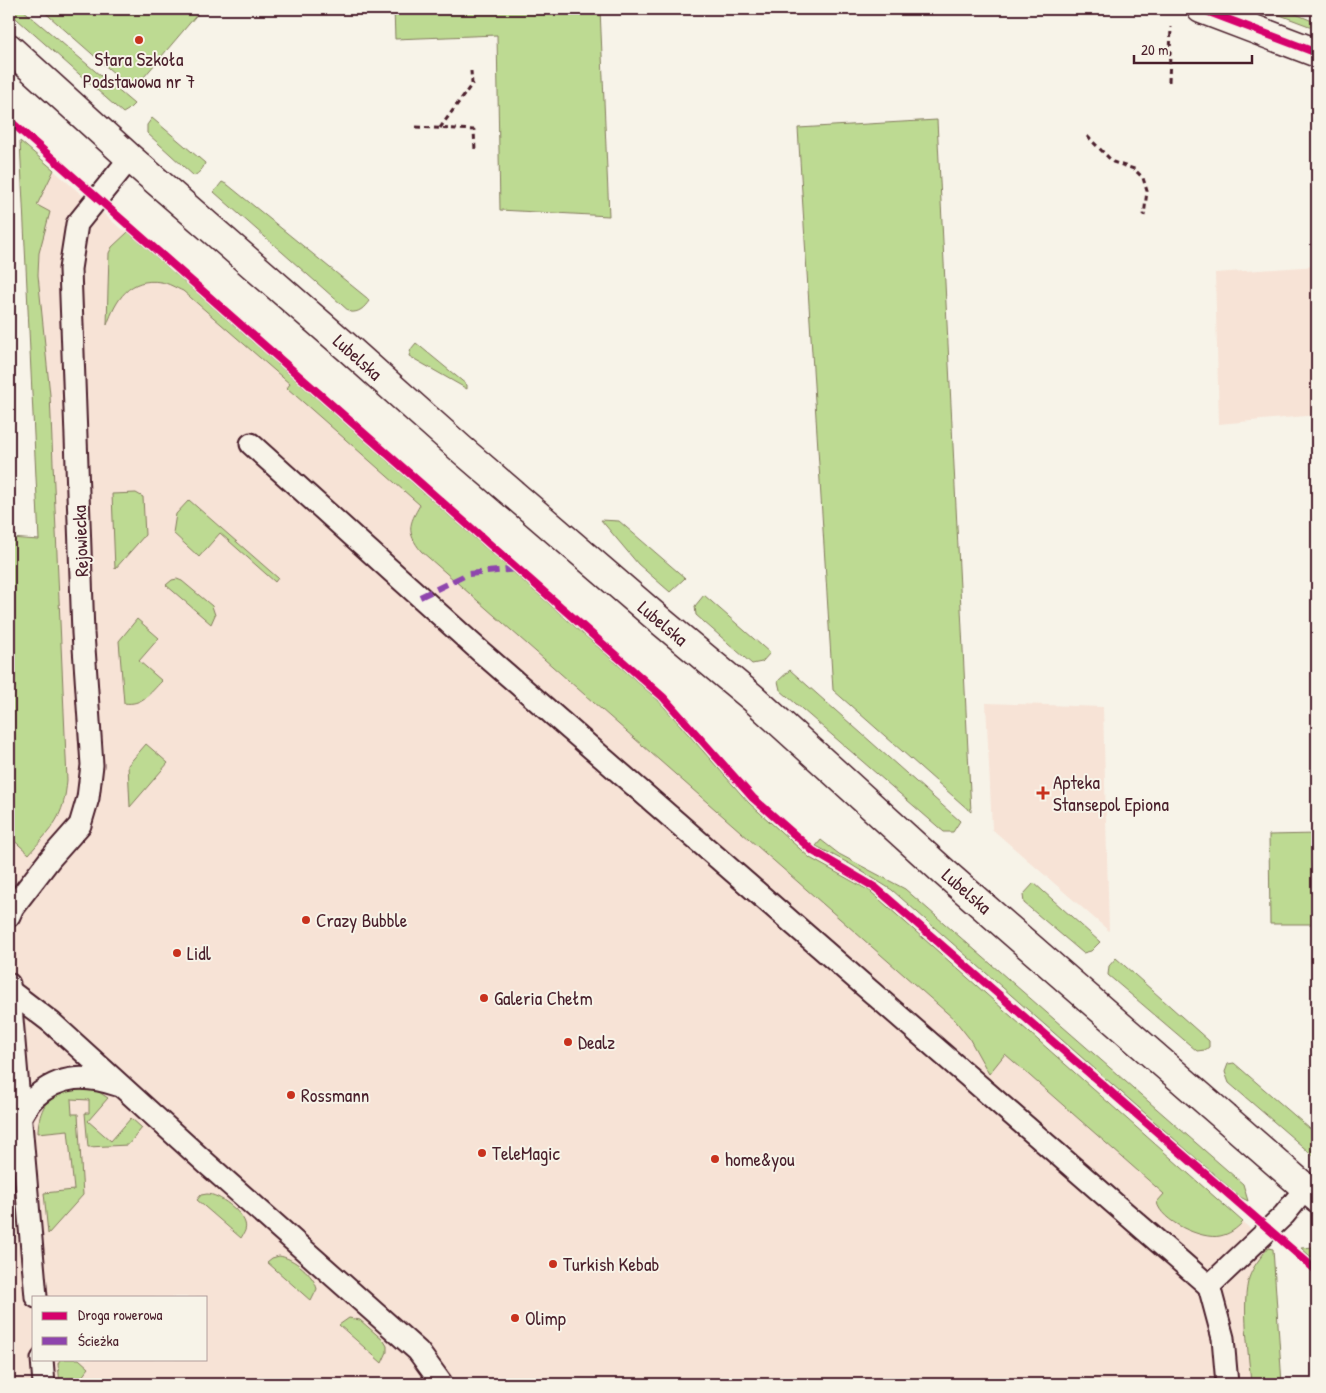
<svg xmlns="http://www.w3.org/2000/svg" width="1326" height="1393" font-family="'Patrick Hand',sans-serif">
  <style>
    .built { fill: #f7e3d6; fill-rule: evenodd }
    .green { fill: #bdda92; stroke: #847c5e }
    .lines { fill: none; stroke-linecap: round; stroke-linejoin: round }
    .lane-casing { stroke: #4a1f2b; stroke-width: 25 }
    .street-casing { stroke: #4a1f2b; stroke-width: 31 }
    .secondary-casing { stroke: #4a1f2b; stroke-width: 31 }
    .path { stroke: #4a1f2b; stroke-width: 3; stroke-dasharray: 5 4; stroke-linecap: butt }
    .lane { stroke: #f7f3e8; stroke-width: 21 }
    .street { stroke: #f7f3e8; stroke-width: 28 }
    .secondary { stroke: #f7f3e8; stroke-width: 28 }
    .quiet { stroke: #8e44ad; stroke-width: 6; stroke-dasharray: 12 6; stroke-linecap: butt }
    .cycleway-casing { stroke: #f7f3e8; stroke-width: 11 }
    .cycleway { stroke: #d6006c; stroke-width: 8 }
    .poi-dot { fill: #c8321e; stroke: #f7f3e8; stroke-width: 2 }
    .labels { text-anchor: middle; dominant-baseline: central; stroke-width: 4; stroke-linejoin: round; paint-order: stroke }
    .poi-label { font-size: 19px; fill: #4a1f2b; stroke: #f7f3e8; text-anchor: start }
    .street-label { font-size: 19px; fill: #4a1f2b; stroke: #f7f3e8 }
  </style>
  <rect width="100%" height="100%" fill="#f7f3e8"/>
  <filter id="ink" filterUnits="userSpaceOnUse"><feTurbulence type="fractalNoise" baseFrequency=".02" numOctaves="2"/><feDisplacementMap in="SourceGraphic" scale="10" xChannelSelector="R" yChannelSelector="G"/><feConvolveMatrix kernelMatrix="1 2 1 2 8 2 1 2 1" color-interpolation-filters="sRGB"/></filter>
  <g filter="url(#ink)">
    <g class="built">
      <path d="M 20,141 L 120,228 L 128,232 L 658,700 L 749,803 L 810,858 L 870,891 L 1273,1249 L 1282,1384 L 9,1384 L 9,781 L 51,803 ZM 34,1297 L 206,1297 L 206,1359 L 34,1359 Z"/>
      <path d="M 1317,266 L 1317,415 L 1219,424 L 1215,273 Z"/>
      <path d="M 986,703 L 1103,707 L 1109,931 L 992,829 Z"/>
    </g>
    <g class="green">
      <path d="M 9,9 L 22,9 L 134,104 L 128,110 L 123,113 L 9,12 Z"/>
      <path d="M 41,9 L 200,9 L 200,11 L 133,90 Z"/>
      <path d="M 394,9 L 600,9 L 609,216 L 500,210 L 497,35 L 395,39 Z"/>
      <path d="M 1264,9 L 1284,9 L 1317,23 L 1317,29 Z"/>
      <path d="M 152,118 L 205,163 C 203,169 199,173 194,176 L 147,133 L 147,125 Z"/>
      <path d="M 937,120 L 971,812 L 833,690 L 798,128 Z"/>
      <path d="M 20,141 L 54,170 L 37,205 L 50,212 L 39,253 L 38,275 L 50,395 L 67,780 C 64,818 53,826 29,854 L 9,836 L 9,538 L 39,540 Z"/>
      <path d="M 222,182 L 228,185 L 367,298 L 369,301 C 364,308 359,313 350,312 L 214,192 Z"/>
      <path d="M 128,232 L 658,700 L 749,803 L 810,858 L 870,891 L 1243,1222 C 1236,1229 1230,1234 1220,1236 C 1202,1240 1160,1221 1157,1202 L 1164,1194 L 1005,1054 L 989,1074 L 969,1038 L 954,1019 L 421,551 C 406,532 409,524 420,505 L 287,388 L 290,384 L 183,291 C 176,288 168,283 161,282 C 129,277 116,300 107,325 L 109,253 L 112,247 Z"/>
      <path d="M 416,343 L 467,385 L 467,389 L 409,356 L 411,349 Z"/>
      <path d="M 136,493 L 143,497 L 145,535 L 115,569 L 112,494 Z"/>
      <path d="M 189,500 L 278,578 L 275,582 L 220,533 L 199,557 L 173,533 L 176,514 Z"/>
      <path d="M 601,520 L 619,521 L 685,578 L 670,592 L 638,564 Z"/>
      <path d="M 177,579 L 182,581 L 212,606 L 215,615 L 211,624 L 166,585 L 172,580 Z"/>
      <path d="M 704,595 L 770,653 L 762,662 L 752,664 L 696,615 L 695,606 Z"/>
      <path d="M 137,619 L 159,638 L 139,661 L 162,681 C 150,693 142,706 124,703 L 119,641 Z"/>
      <path d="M 790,670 L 960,821 L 953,832 L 944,832 L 780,690 L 778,681 Z"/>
      <path d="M 146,744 L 168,763 L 130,807 L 128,765 Z"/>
      <path d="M 1317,834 L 1317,924 L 1270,924 L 1269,835 Z"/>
      <path d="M 821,840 L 839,854 L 905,889 L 1243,1184 L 1248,1201 L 1240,1197 L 892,890 L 850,864 L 816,846 Z"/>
      <path d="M 1034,883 L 1100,942 L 1091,951 L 1083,953 L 1024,903 L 1023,895 Z"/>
      <path d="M 1116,958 L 1209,1041 L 1209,1047 L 1205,1050 L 1197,1051 L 1108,975 L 1109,966 Z"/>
      <path d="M 1234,1063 L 1317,1135 L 1317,1159 L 1229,1083 L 1225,1072 L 1228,1064 Z"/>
      <path d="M 80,1086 L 96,1090 L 108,1098 L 88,1121 L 111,1141 L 131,1118 L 142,1128 L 128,1145 L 88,1147 L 85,1113 L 89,1113 L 89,1100 L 71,1099 L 72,1114 L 78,1114 L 83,1195 L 48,1234 L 44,1193 L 74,1190 L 68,1130 L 38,1133 C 38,1115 45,1097 63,1089 C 68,1087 75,1087 80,1086 Z"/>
      <path d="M 207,1194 C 219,1194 242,1212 245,1223 C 247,1229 244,1233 241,1238 L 197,1200 L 201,1195 Z"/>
      <path d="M 1314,1247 L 1317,1250 L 1317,1262 L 1301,1248 Z"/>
      <path d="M 1268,1248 L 1273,1249 L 1282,1384 L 1251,1384 C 1249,1356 1241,1303 1249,1278 C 1253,1266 1261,1257 1268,1248 Z"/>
      <path d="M 279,1256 C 294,1258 314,1275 317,1289 L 311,1301 L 267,1262 L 272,1258 Z"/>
      <path d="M 349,1318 L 360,1320 L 384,1341 L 387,1346 L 387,1352 L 382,1363 L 339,1325 Z"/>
      <path d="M 60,1359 L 79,1359 L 89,1368 L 80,1379 L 86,1384 L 60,1384 L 58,1364 Z"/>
    </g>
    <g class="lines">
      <g class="lane-casing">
        <g id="lane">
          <path d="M 251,444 L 480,651 L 1209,1286 L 1284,1215 L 1306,1188"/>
          <path d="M 9,916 L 13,907 L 50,859 L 80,825 L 88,798 L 92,765 L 83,633 L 70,269 L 77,224 L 130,158"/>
          <path d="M 9,984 L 36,1297"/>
          <path d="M 10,991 L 52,1023 L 206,1163 L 418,1351 L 442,1384"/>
          <path d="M 21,1116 C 25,1110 29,1102 35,1097 C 61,1074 87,1075 117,1085"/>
          <path d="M 1209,1286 L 1223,1338 L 1227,1384"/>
          <path d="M 42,1359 L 44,1384"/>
        </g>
      </g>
      <g class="street-casing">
        <path id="street" d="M 1201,9 L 1317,53"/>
      </g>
      <g class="secondary-casing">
        <path id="secondary" d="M 9,48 L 130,158 L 349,349 L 461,449 L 663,623 L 753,698 L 944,872 L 1317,1198"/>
      </g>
      <g class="path">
        <path d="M 1169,82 L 1171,27"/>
        <path d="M 416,127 L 474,130 L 475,151"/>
        <path d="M 440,128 L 472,84 L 471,71"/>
        <path d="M 1087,136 L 1113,162 L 1134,169 L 1143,178 L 1147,191 L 1144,216"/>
      </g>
      <use href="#lane" class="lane"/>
      <use href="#street" class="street"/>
      <use href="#secondary" class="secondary"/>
      <path class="quiet" d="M 420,597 L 468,574 L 517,569"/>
      <g class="cycleway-casing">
        <g id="cycleway">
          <path d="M 1201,9 L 1317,53"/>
          <path d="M 9,120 L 663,697 L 753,798 L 813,851 L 876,888 L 1317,1271"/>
        </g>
      </g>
      <use href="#cycleway" class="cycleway"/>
    </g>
  </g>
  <g class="poi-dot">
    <circle cx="139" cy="40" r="5"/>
    <path d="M1040.5 785.5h5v5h5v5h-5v5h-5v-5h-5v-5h5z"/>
    <circle cx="306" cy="920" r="5"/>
    <circle cx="177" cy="953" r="5"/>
    <circle cx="484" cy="998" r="5"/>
    <circle cx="568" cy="1042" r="5"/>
    <circle cx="291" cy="1095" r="5"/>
    <circle cx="482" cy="1153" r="5"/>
    <circle cx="715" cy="1159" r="5"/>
    <circle cx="553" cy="1264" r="5"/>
    <circle cx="515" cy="1318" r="5"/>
  </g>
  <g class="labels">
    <g class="poi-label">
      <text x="139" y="59" text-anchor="middle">Stara Szkoła<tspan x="139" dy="22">Podstawowa nr 7</tspan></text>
      <text x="1053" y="782">Apteka<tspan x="1053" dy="22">Stansepol Epiona</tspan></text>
      <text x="316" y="920">Crazy Bubble</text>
      <text x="187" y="953">Lidl</text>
      <text x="494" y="998">Galeria Chełm</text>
      <text x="578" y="1042">Dealz</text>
      <text x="301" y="1095">Rossmann</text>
      <text x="492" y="1153">TeleMagic</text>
      <text x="725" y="1159">home&amp;you</text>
      <text x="563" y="1264">Turkish Kebab</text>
      <text x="525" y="1318">Olimp</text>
    </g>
    <g class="street-label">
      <text transform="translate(358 357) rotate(42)">Lubelska</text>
      <text transform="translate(80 541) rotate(-92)">Rejowiecka</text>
      <text transform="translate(663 623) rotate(40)">Lubelska</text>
      <text transform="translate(967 891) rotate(41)">Lubelska</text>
    </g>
  </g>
  <rect width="1326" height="1393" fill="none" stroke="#f7f3e8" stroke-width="30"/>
  <rect x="15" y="15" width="1296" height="1363" fill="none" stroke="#4a1f2b" stroke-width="2" filter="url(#ink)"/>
  <rect x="32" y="1296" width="175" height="65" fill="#f7f3e8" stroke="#b29e9c"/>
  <rect x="42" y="1312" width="25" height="8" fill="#d6006c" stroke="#b29e9c"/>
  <text x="78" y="1320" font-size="15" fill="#4a1f2b">Droga rowerowa</text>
  <rect x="42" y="1337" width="25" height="8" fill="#8e44ad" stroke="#b29e9c"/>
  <text x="78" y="1346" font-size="15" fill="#4a1f2b">Ścieżka</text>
  <path d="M1134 55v8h118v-8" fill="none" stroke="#4a1f2b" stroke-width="2.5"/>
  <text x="1141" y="55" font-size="15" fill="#4a1f2b" stroke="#f7f3e8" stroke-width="4" paint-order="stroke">20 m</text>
</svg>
